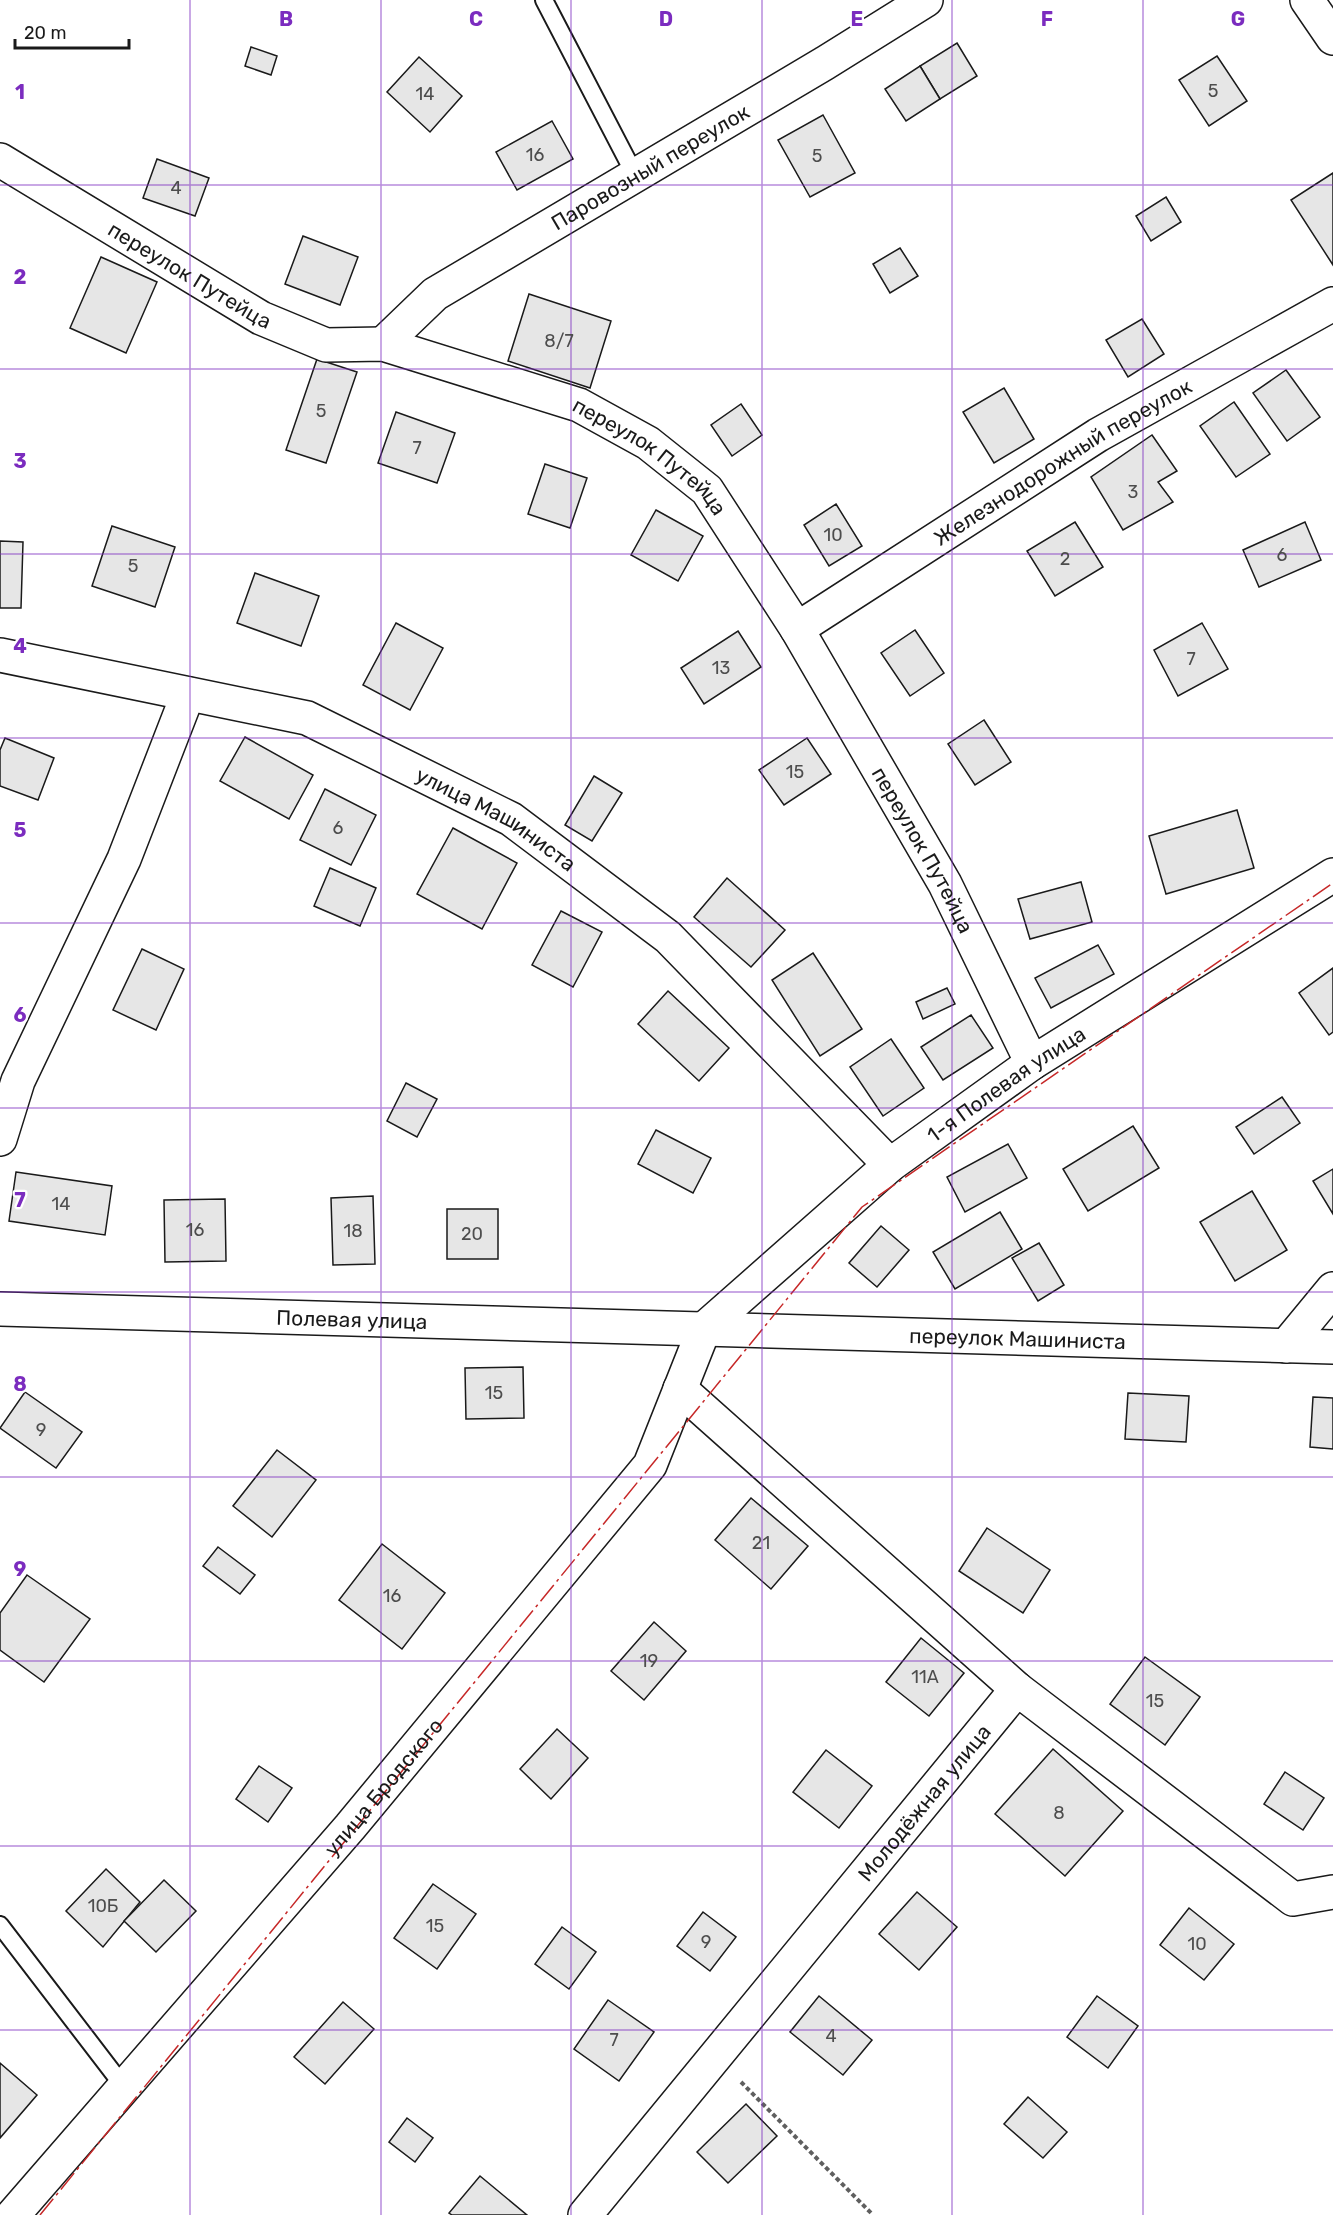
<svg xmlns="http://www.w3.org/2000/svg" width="1333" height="2215" font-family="Rubik,sans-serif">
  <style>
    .building { fill: #e6e6e6; stroke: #1a1a1a; stroke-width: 1.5 }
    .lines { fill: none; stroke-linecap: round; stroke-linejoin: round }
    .service-casing { stroke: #1a1a1a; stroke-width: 20 }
    .minor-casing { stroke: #1a1a1a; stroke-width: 36 }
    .path { stroke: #5f5f5f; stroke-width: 4; stroke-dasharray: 4.5 3; stroke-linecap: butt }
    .service { stroke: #fff; stroke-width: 16 }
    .minor { stroke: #fff; stroke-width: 33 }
    .power { stroke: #c62828; stroke-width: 1.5; stroke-dasharray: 21 4.5 3 4.5; stroke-linecap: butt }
    .grid { fill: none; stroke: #7b2cbf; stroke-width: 1.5; stroke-opacity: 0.55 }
    .labels { text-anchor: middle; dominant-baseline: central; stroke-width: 4.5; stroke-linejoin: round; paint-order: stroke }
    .number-label { font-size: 18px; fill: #4d4d4d }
    .street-label { font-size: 21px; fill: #1a1a1a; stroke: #fff }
    .grid-label { font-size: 20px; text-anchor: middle; font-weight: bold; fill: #7b2cbf; stroke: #fff; stroke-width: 4.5; stroke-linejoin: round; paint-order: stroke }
  </style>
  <rect width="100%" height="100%" fill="#fff"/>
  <g class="building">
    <path d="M 957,43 L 977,76 L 940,99 L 920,66 Z"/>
    <path d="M 251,47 L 277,56 L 271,75 L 245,66 Z"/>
    <path d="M 1217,56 L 1247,101 L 1209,126 L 1179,80 Z"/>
    <path d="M 419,57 L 462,96 L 430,132 L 387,92 Z"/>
    <path d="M 920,66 L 940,99 L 906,121 L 885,89 Z"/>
    <path d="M 823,115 L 855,173 L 810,197 L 778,140 Z"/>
    <path d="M 552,121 L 573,159 L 517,190 L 496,152 Z"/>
    <path d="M 157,159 L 209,178 L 195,216 L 143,198 Z"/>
    <path d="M 1333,173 L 1333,265 L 1291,200 Z"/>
    <path d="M 1166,197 L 1181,222 L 1151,241 L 1136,216 Z"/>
    <path d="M 303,236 L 358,257 L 340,305 L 285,284 Z"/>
    <path d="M 900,248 L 918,276 L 890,293 L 873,264 Z"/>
    <path d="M 101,257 L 157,282 L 126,353 L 70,328 Z"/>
    <path d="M 529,294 L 611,321 L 590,388 L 508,361 Z"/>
    <path d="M 1142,319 L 1164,354 L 1128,377 L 1106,340 Z"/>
    <path d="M 317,359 L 357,372 L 326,463 L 286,450 Z"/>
    <path d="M 1286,370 L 1320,417 L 1287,441 L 1253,393 Z"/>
    <path d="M 1004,388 L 1034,439 L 994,463 L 963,412 Z"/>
    <path d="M 1234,402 L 1270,454 L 1236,477 L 1200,426 Z"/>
    <path d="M 741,404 L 762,435 L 732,456 L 711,425 Z"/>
    <path d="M 396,412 L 455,433 L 437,483 L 378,463 Z"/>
    <path d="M 1152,435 L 1177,471 L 1158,482 L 1173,502 L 1123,530 L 1091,477 Z"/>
    <path d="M 545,464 L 587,478 L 570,528 L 528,514 Z"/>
    <path d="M 836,504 L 862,546 L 829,566 L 804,525 Z"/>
    <path d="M 656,510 L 703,536 L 678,581 L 631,555 Z"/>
    <path d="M 1075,522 L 1103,567 L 1055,596 L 1027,551 Z"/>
    <path d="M 1305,522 L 1321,560 L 1259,587 L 1243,550 Z"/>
    <path d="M 112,526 L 175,547 L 155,607 L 92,586 Z"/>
    <path d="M 0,541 L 23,542 L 21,608 L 0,608 Z"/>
    <path d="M 255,573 L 319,596 L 301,646 L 237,623 Z"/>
    <path d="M 396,623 L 443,648 L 410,710 L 363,685 Z"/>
    <path d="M 1202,623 L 1228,669 L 1178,696 L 1154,650 Z"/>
    <path d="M 915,630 L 944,673 L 910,696 L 881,653 Z"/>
    <path d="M 738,631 L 761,667 L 704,704 L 681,668 Z"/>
    <path d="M 984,720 L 1011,762 L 975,785 L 948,744 Z"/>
    <path d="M 245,737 L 313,775 L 289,819 L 220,781 Z"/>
    <path d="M 5,738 L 54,758 L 38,800 L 0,786 L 0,750 Z"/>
    <path d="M 807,738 L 831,774 L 784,805 L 759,770 Z"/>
    <path d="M 594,776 L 622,793 L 592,841 L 565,825 Z"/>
    <path d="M 325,789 L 376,815 L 351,865 L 300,840 Z"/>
    <path d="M 1237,810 L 1254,868 L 1166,894 L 1149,836 Z"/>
    <path d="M 453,828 L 517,863 L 482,929 L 417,894 Z"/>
    <path d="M 330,868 L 376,888 L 360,926 L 314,906 Z"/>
    <path d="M 727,878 L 785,930 L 751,967 L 694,917 Z"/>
    <path d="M 1081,882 L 1092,922 L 1030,939 L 1018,899 Z"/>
    <path d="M 561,911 L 602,932 L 573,987 L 532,965 Z"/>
    <path d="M 1098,945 L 1114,974 L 1051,1008 L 1035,978 Z"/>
    <path d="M 142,949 L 184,969 L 156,1030 L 113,1010 Z"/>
    <path d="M 813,953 L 862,1029 L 820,1056 L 772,980 Z"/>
    <path d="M 1333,968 L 1333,1032 L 1329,1035 L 1299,993 Z"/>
    <path d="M 947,988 L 955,1004 L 923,1019 L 916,1002 Z"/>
    <path d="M 668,991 L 729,1048 L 699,1081 L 638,1024 Z"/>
    <path d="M 971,1015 L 993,1048 L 943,1080 L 921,1047 Z"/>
    <path d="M 891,1039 L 924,1088 L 883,1116 L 850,1067 Z"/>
    <path d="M 406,1083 L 437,1099 L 417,1137 L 387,1121 Z"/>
    <path d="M 1282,1097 L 1300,1123 L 1254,1154 L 1236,1127 Z"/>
    <path d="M 1133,1126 L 1159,1168 L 1088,1211 L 1063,1169 Z"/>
    <path d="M 656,1130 L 711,1158 L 693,1193 L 638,1164 Z"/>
    <path d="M 1008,1144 L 1027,1178 L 965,1212 L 947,1177 Z"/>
    <path d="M 1333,1169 L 1333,1214 L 1313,1181 Z"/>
    <path d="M 16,1172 L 112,1186 L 105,1235 L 9,1221 Z"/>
    <path d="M 1252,1191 L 1287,1250 L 1235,1281 L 1200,1222 Z"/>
    <path d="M 373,1196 L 375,1264 L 333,1265 L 331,1198 Z"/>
    <path d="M 225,1199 L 226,1261 L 165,1262 L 164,1200 Z"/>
    <rect x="447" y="1209" width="51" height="50"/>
    <path d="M 1000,1212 L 1022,1249 L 955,1289 L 933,1252 Z"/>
    <path d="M 881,1226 L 909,1250 L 877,1287 L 849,1263 Z"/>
    <path d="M 1039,1243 L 1064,1285 L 1038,1301 L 1012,1258 Z"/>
    <path d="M 523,1367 L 524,1418 L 466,1419 L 465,1368 Z"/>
    <path d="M 25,1392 L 82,1432 L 56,1468 L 0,1428 Z"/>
    <path d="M 1128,1393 L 1189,1396 L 1186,1442 L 1125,1439 Z"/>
    <path d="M 1313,1397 L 1333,1398 L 1333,1449 L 1310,1447 Z"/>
    <path d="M 277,1450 L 316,1480 L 272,1537 L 233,1506 Z"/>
    <path d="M 751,1498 L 808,1546 L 771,1589 L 715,1540 Z"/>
    <path d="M 987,1528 L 1050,1570 L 1023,1613 L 959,1571 Z"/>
    <path d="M 382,1544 L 445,1593 L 402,1649 L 339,1600 Z"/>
    <path d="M 218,1547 L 255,1575 L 240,1594 L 203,1566 Z"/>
    <path d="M 27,1575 L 90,1619 L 44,1682 L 0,1650 L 0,1613 Z"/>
    <path d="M 654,1622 L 686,1651 L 644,1700 L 611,1671 Z"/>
    <path d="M 921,1638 L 964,1673 L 929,1716 L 886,1682 Z"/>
    <path d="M 1145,1657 L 1200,1697 L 1165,1745 L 1110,1704 Z"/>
    <path d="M 557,1729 L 588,1758 L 551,1799 L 520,1769 Z"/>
    <path d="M 1053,1749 L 1123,1811 L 1065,1876 L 995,1814 Z"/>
    <path d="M 826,1750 L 872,1786 L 839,1828 L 793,1792 Z"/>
    <path d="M 259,1766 L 292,1788 L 268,1822 L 236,1799 Z"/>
    <path d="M 1285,1772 L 1324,1798 L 1303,1830 L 1264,1804 Z"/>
    <path d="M 106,1869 L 140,1902 L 103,1947 L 66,1911 Z"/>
    <path d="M 164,1880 L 196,1911 L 156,1952 L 124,1921 Z"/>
    <path d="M 433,1884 L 476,1914 L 437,1969 L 394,1938 Z"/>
    <path d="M 917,1892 L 957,1927 L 919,1970 L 879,1934 Z"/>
    <path d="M 1189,1908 L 1234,1944 L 1204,1980 L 1160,1945 Z"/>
    <path d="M 703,1912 L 736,1937 L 710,1971 L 677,1946 Z"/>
    <path d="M 562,1927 L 596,1952 L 569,1989 L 535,1964 Z"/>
    <path d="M 819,1996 L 872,2040 L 843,2075 L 790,2032 Z"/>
    <path d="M 1097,1996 L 1138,2026 L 1108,2068 L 1067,2037 Z"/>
    <path d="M 608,2000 L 654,2032 L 619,2081 L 574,2049 Z"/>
    <path d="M 343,2002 L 374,2029 L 325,2084 L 294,2057 Z"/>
    <path d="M 0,2063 L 37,2095 L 0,2138 Z"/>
    <path d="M 1028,2097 L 1067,2132 L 1043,2158 L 1004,2124 Z"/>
    <path d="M 746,2104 L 777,2136 L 728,2183 L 697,2152 Z"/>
    <path d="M 407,2118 L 433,2138 L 415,2162 L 389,2142 Z"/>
    <path d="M 480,2176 L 527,2215 L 452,2215 L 449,2213 Z"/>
  </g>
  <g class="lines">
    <g class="service-casing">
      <g id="service">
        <path d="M 544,0 L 635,175"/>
        <path d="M 0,1925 L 124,2087"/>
      </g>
    </g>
    <g class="minor-casing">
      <g id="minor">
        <path d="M 1307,0 L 1333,38"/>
        <path id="s1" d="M 0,160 L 261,318 L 326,345 L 383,344 L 579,405 L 648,443 L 707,490 L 797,629 L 945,884 L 1032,1063"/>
        <path id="s2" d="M 383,344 L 435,294 L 825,63 L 926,0"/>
        <path id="s3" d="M 797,629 L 1098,435 L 1333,304"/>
        <path id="s4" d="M 0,655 L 307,718 L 511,819 L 668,937 L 890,1165"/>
        <path d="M 0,1139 L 18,1081 L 124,859 L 188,694"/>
        <path id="s5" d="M 0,1309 L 1333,1347"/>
        <path d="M 1286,1346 L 1333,1289"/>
        <path d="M 680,1389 L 1017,1689"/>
        <path id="s6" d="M 13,2215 L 350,1827 L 650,1465 L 704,1329 L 890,1165 L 1032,1063 L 1333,875"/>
        <path id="s7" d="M 585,2215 L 1017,1689 L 1293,1899 L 1333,1892"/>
      </g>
    </g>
    <path class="path" d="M 741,2082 L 873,2215"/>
    <use href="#service" class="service"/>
    <use href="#minor" class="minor"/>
    <path class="power" d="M 40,2215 L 862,1207 L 1333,883"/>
  </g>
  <path class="grid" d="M 190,0 L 190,2215M 381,0 L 381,2215M 571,0 L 571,2215M 762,0 L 762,2215M 952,0 L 952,2215M 1143,0 L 1143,2215M 0,185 L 1333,185M 0,369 L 1333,369M 0,554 L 1333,554M 0,738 L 1333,738M 0,923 L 1333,923M 0,1108 L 1333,1108M 0,1292 L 1333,1292M 0,1477 L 1333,1477M 0,1661 L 1333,1661M 0,1846 L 1333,1846M 0,2030 L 1333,2030"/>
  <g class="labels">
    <g class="number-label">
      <text x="1213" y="91">5</text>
      <text x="425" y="94">14</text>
      <text x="535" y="155">16</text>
      <text x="817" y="156">5</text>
      <text x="176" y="188">4</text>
      <text x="559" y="341">8/7</text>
      <text x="321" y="411">5</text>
      <text x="417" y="448">7</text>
      <text x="1133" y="492">3</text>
      <text x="833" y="535">10</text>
      <text x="1282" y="555">6</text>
      <text x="1065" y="559">2</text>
      <text x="133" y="566">5</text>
      <text x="1191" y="659">7</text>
      <text x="721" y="668">13</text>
      <text x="795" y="772">15</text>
      <text x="338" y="828">6</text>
      <text x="61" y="1204">14</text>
      <text x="195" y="1230">16</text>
      <text x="353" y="1231">18</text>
      <text x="472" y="1234">20</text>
      <text x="494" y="1393">15</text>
      <text x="41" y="1430">9</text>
      <text x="761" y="1543">21</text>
      <text x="392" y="1596">16</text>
      <text x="649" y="1661">19</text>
      <text x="925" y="1677">11А</text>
      <text x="1155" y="1701">15</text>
      <text x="1059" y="1813">8</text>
      <text x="103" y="1906">10Б</text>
      <text x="435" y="1926">15</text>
      <text x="706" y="1942">9</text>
      <text x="1197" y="1944">10</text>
      <text x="831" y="2036">4</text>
      <text x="614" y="2040">7</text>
    </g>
    <g class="street-label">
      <text stroke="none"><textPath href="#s2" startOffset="322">Паровозный переулок</textPath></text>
      <text stroke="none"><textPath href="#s1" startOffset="222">переулок Путейца</textPath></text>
      <text stroke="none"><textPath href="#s1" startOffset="726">переулок Путейца</textPath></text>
      <text stroke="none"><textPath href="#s3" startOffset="314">Железнодорожный переулок</textPath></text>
      <text stroke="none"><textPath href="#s4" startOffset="528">улица Машиниста</textPath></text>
      <text stroke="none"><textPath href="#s1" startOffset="1212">переулок Путейца</textPath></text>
      <text stroke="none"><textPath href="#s6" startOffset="1520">1-я Полевая улица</textPath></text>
      <text stroke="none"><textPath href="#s5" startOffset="352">Полевая улица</textPath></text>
      <text stroke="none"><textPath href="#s5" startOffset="1018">переулок Машиниста</textPath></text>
      <text stroke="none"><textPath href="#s6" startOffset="566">улица Бродского</textPath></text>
      <text stroke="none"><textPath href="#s7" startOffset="534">Молодёжная улица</textPath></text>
    </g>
  </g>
  <g class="grid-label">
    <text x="286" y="26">B</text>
    <text x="476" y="26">C</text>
    <text x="666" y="26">D</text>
    <text x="857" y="26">E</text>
    <text x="1047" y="26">F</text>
    <text x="1238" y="26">G</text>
    <text x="20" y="99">1</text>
    <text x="20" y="284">2</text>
    <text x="20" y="468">3</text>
    <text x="20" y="653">4</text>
    <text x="20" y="837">5</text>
    <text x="20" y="1022">6</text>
    <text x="20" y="1207">7</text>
    <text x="20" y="1391">8</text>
    <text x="20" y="1576">9</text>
  </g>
  <path d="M15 39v9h114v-9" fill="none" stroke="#1a1a1a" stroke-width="3"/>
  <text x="24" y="39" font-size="18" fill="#1a1a1a" stroke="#ffffff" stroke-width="4.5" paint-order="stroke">20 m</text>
</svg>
